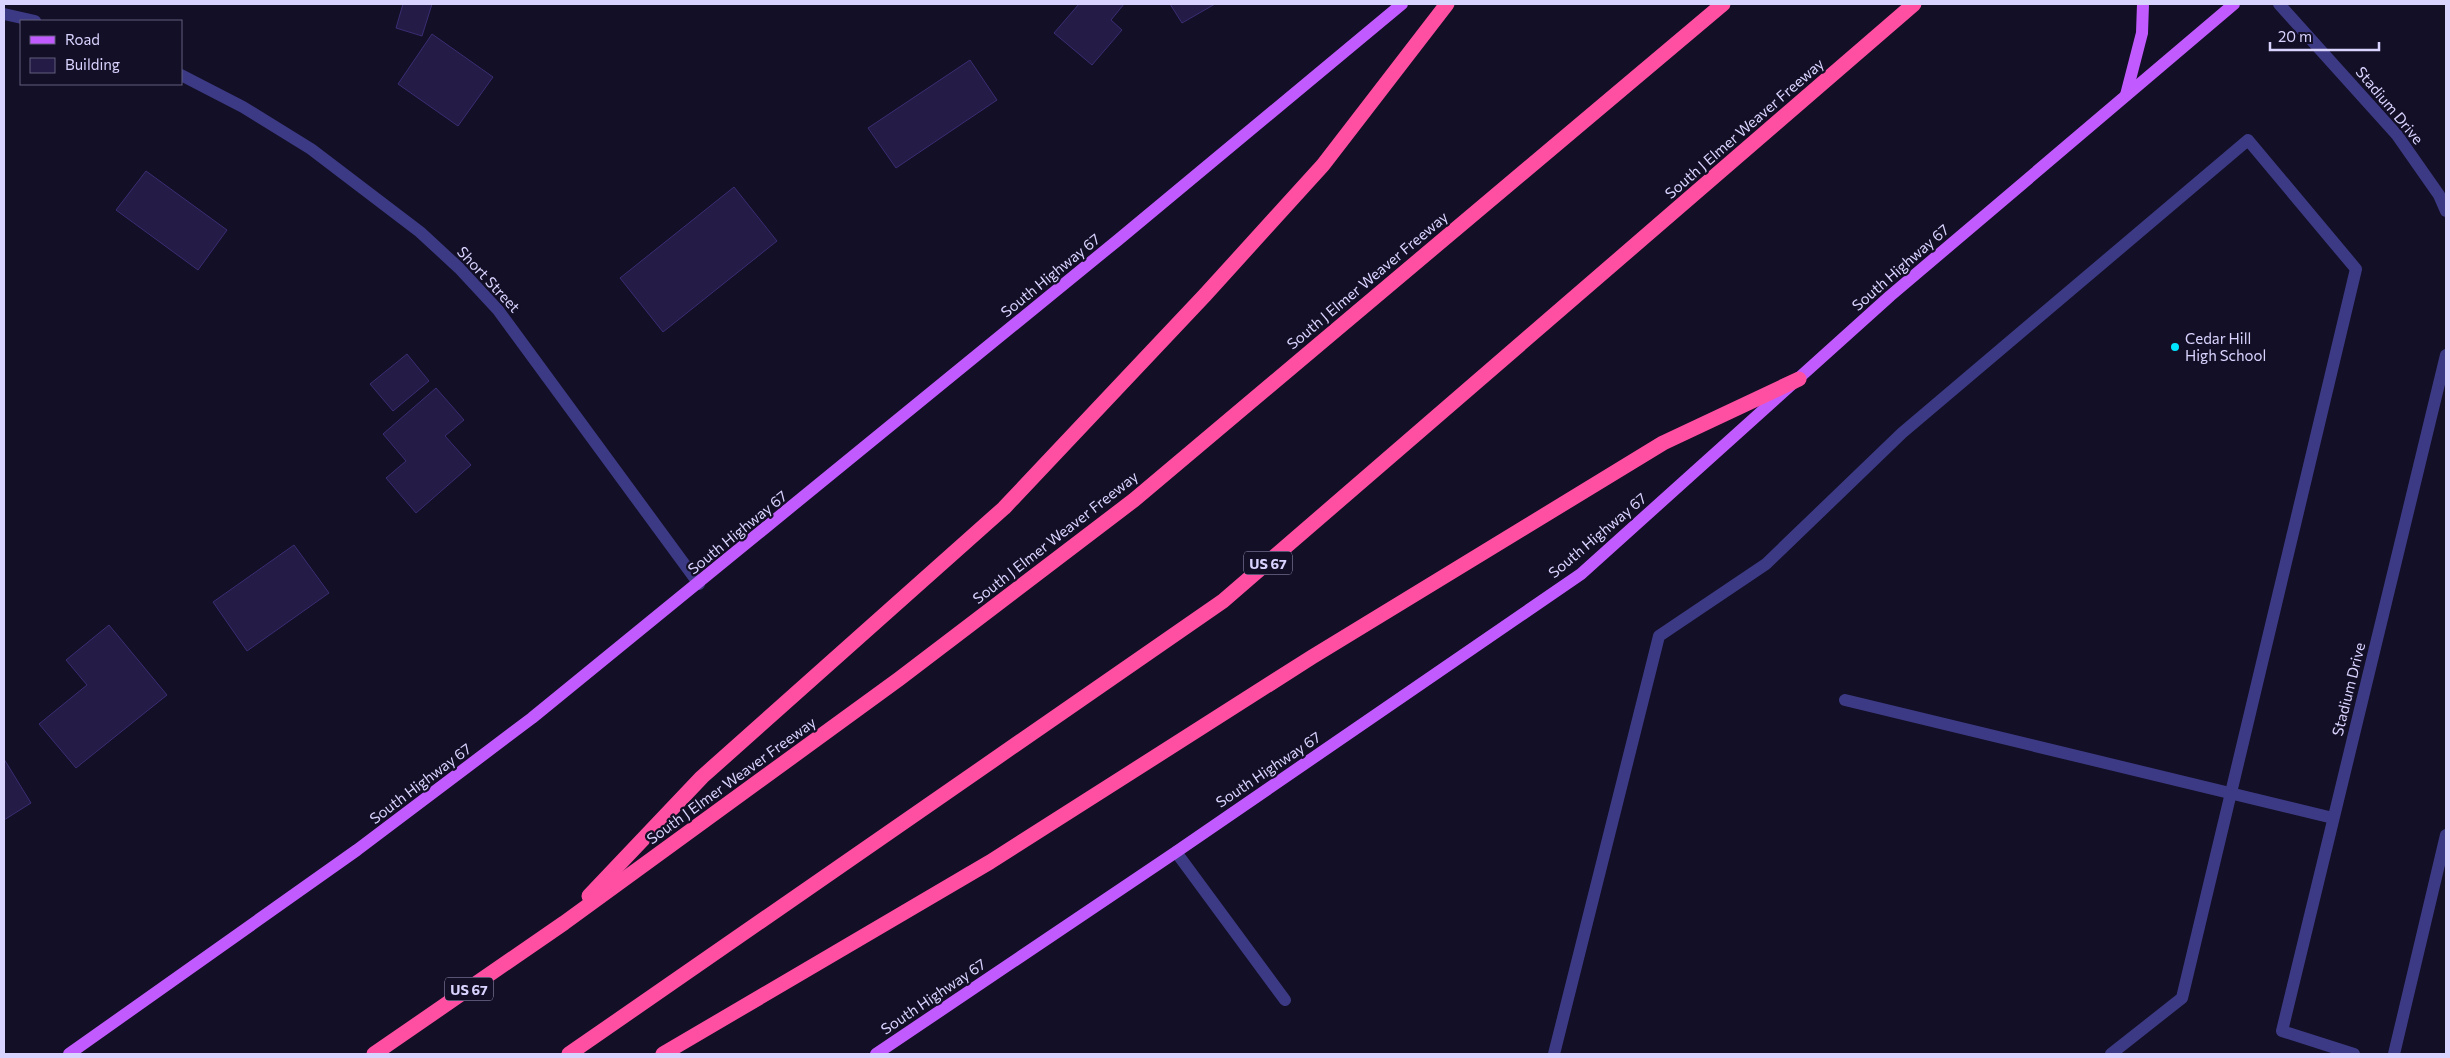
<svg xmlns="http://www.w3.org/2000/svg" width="2450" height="1058" font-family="Commissioner,sans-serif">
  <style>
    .building { fill: #241b47; stroke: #3b2d73 }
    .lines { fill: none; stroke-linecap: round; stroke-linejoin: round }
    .minor { stroke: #3d3a85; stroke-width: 12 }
    .major { stroke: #c25bff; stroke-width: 12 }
    .highway { stroke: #ff4fa3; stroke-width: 15 }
    .poi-dot { fill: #00e5ff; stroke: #130f26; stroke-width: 2 }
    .labels { text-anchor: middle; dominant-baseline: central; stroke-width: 4.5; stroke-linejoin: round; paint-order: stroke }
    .shield { fill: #130f26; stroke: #9e99be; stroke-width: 1 }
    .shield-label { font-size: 14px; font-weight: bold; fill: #d9d4ff }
    .street-label { font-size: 15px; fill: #d9d4ff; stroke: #130f26 }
    .poi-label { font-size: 15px; fill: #d9d4ff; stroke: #130f26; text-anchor: start }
  </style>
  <rect width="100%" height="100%" fill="#130f26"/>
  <g class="building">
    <path d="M 403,4 L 432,4 L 422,36 L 396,28 Z"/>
    <path d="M 1079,4 L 1124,4 L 1111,20 L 1122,30 L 1092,65 L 1054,33 Z"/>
    <path d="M 1170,4 L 1215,4 L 1182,23 Z"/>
    <path d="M 432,34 L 493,77 L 458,126 L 398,84 Z"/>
    <path d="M 970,60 L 997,100 L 896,168 L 868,128 Z"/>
    <path d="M 146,171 L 227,230 L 198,270 L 116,210 Z"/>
    <path d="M 734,187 L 777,241 L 663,332 L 620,278 Z"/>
    <path d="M 407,354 L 429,381 L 393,411 L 370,384 Z"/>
    <path d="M 436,388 L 464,420 L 445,436 L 471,465 L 416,513 L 386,478 L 406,461 L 383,434 Z"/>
    <path d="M 294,545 L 329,593 L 247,651 L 213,602 Z"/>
    <path d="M 109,625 L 167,695 L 76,768 L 39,724 L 87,685 L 66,660 Z"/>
    <path d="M 4,759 L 31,803 L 4,820 Z"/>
  </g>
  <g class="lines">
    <g class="minor">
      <path d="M 2279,4 L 2397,135 L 2439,195 L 2446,211"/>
      <path d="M 4,14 L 35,21"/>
      <path d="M 181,75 L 243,107 L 311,149 L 420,232 L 459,268 L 498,310 L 699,584"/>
      <path d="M 1845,700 L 2333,818"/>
      <path d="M 1176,852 L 1285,1000"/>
      <path d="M 1554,1054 L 1659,636 L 1766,564 L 1902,433 L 2248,140 L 2356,269 L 2182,998 L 2111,1054"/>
      <path d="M 2354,1054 L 2282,1031 L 2446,355"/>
      <path d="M 2394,1054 L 2446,835"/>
    </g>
    <g class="major">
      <path d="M 2126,95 L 2142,33 L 2143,4"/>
      <path d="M 69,1054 L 357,850 L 532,718 L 1118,240 L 1402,4"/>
      <path d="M 876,1054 L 1176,852 L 1581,574 L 1890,296 L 2234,4"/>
    </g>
    <g class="highway">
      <path d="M 589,896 L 702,777 L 1004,508 L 1205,295 L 1323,165 L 1447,4"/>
      <path d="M 374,1054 L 564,923 L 899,679 L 1134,500 L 1723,4"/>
      <path d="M 569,1054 L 1223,601 L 1914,4"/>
      <path d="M 663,1054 L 990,862 L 1312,657 L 1663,443 L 1799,379"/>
    </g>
  </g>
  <circle class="poi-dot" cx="2175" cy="347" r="5"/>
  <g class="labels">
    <g class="shield">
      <rect x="1244" y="551.5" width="48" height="23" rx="4"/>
      <rect x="445" y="977.5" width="48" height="23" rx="4"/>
    </g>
    <g class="shield-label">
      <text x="1268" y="563">US 67</text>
      <text x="469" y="989">US 67</text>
    </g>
    <g class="street-label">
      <text transform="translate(2390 105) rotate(50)">Stadium Drive</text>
      <text transform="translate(1744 128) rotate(-41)">South J Elmer Weaver Freeway</text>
      <text transform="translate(1900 267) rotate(-41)">South Highway 67</text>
      <text transform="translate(1050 275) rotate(-39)">South Highway 67</text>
      <text transform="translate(489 279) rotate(47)">Short Street</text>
      <text transform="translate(1367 280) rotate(-40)">South J Elmer Weaver Freeway</text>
      <text transform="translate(737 532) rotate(-39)">South Highway 67</text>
      <text transform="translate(1597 535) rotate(-40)">South Highway 67</text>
      <text transform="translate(1055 537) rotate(-38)">South J Elmer Weaver Freeway</text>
      <text transform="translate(2348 689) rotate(-76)">Stadium Drive</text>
      <text transform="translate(1268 769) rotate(-34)">South Highway 67</text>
      <text transform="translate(731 780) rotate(-36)">South J Elmer Weaver Freeway</text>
      <text transform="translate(420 783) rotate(-37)">South Highway 67</text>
      <text transform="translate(933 996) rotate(-34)">South Highway 67</text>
    </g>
    <g class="poi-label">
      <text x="2185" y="338">Cedar Hill<tspan x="2185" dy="17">High School</tspan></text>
    </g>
  </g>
  <rect width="2450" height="1058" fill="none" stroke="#d9d4ff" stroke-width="10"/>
  <rect x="20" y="20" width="162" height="65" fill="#130f26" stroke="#625e7d"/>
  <rect x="30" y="36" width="25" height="8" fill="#c25bff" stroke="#625e7d"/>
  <text x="65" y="45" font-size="15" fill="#d9d4ff">Road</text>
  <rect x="30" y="58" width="25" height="15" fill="#241b47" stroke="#625e7d"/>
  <text x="65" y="70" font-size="15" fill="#d9d4ff">Building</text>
  <path d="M2270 42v8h109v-8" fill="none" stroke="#d9d4ff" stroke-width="2.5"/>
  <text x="2278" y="42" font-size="15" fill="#d9d4ff" stroke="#130f26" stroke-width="4" paint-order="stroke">20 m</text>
</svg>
